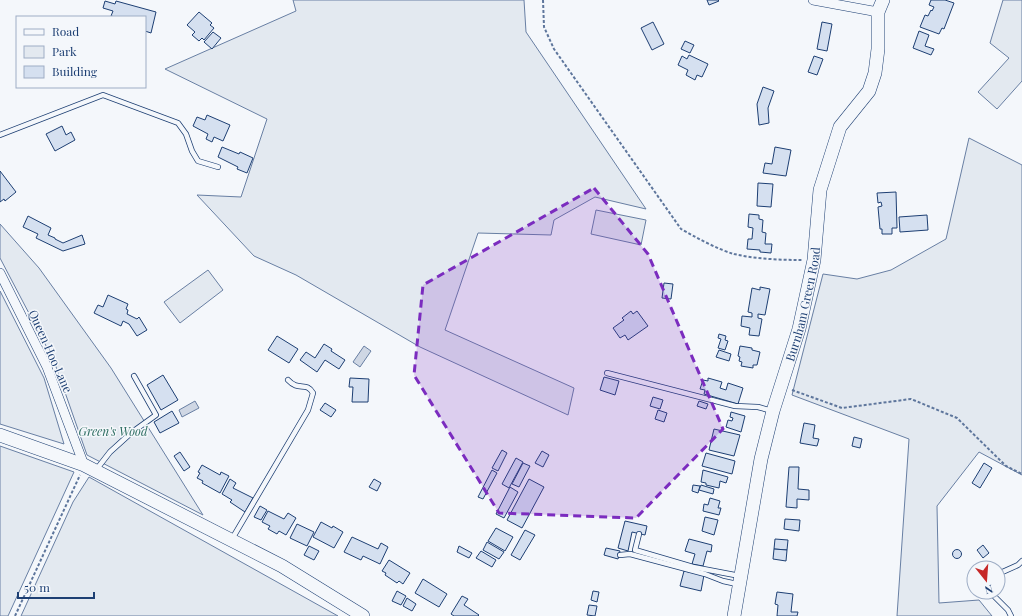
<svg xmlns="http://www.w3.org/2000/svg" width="1022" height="616" font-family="'Playfair Display',serif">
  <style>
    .green { fill: #e3e9f0; stroke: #687fa3 }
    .water { fill: #cfd7e4; stroke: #687fa3 }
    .building { fill: #d5e0f0; stroke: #1d3f73 }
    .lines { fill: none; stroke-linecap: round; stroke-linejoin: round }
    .lane-casing { stroke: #1d3f73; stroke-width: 6 }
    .street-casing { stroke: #1d3f73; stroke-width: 10 }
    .secondary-casing { stroke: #1d3f73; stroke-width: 14 }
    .path { stroke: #5e769c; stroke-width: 2; stroke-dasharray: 3 2; stroke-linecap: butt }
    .lane { stroke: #f4f7fb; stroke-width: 4.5 }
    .street { stroke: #f4f7fb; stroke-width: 9 }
    .secondary { stroke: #f4f7fb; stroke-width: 13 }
    .marked { fill: #7b2cbf; fill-opacity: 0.2; stroke: #7b2cbf; stroke-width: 3; stroke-dasharray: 8 5; stroke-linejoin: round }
    .labels { text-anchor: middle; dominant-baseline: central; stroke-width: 3; stroke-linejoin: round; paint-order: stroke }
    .street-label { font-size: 12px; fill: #1d3f73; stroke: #f4f7fb }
    .park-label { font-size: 12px; font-style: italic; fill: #2c6c60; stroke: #f4f7fb }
  </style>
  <rect width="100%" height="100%" fill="#f4f7fb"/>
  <g class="green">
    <path d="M 293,0 L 524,0 L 526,32 L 646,209 L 595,197 L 554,220 L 551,235 L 478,233 L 445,330 L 574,388 L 568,415 L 420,347 L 296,275 L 254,256 L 197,195 L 241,197 L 267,119 L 165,69 L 296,11 Z"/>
    <path d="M 1003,0 L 1022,0 L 1022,81 L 997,109 L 978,92 L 1009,58 L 990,43 Z"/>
    <path d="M 969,138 L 1022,165 L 1022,475 L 979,452 L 937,506 L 939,603 L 979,600 L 992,616 L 897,616 L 909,439 L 792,395 L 823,274 L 857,279 L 891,270 L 946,239 Z"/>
    <path d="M 596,210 L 646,220 L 641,245 L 591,234 Z"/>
    <path d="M 0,224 L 39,268 L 111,368 L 203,515 L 87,455 L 54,361 L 0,258 Z"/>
    <path d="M 208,270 L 223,290 L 180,323 L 164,302 Z"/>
    <path d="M 0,291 L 44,378 L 64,444 L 0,424 Z"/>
    <path d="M 0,446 L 74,472 L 8,616 L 0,616 Z"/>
    <path d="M 89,477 L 338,616 L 21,616 L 73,502 Z"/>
  </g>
  <g class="water">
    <path d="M 364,346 L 371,351 L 360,367 L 353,362 Z"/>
    <path d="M 195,401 L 199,408 L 182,417 L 179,410 Z"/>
  </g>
  <g class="building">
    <path d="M 707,0 L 718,0 L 719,1 L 709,5 Z"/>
    <path d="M 931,0 L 945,0 L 954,3 L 944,29 L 942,28 L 939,34 L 920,27 L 925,15 L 928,16 L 931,10 L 932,11 L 934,7 L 929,5 Z"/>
    <path d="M 105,1 L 115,4 L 116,1 L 156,12 L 151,33 L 145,31 L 145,17 L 116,17 L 111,16 L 113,11 L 103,8 Z"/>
    <path d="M 199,12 L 212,23 L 210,25 L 214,28 L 204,40 L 202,38 L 199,41 L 192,35 L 195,32 L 187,25 Z"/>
    <path d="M 653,22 L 664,44 L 652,50 L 641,28 Z"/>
    <path d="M 822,22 L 832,24 L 827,51 L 817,49 Z"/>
    <path d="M 919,31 L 929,35 L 925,46 L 934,49 L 931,55 L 913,48 Z"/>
    <path d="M 213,32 L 221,38 L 212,49 L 204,42 Z"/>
    <path d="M 685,41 L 694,45 L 690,53 L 681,49 Z"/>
    <path d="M 689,55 L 708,64 L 702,77 L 697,75 L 695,80 L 686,75 L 688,70 L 678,65 L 682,56 L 687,59 Z"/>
    <path d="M 814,56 L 823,59 L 817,75 L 808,72 Z"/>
    <path d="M 763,87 L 774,91 L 768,108 L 769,123 L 759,125 L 757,104 Z"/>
    <path d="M 207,115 L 230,125 L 223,141 L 214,137 L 212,142 L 206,139 L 208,134 L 193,126 L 197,117 L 205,120 Z"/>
    <path d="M 62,126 L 66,135 L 71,132 L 75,140 L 55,151 L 46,134 Z"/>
    <path d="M 222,147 L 239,154 L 240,152 L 253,158 L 247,173 L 237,169 L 238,167 L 218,157 Z"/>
    <path d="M 775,147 L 791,150 L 786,176 L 763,173 L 765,163 L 772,164 Z"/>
    <path d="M 0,171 L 16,192 L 5,201 L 4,199 L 0,202 Z"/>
    <path d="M 758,183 L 773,184 L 771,207 L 757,206 Z"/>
    <path d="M 896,192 L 897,228 L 892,228 L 892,234 L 882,234 L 882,229 L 880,229 L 878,207 L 882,206 L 881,202 L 878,203 L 877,193 Z"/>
    <path d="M 749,214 L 759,215 L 759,219 L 763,220 L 762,232 L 766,233 L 765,244 L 772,244 L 771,253 L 760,252 L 760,250 L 747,249 L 748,239 L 752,239 L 753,228 L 748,227 Z"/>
    <path d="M 927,215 L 928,230 L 900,232 L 899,217 Z"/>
    <path d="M 28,216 L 51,228 L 48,235 L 55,238 L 55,239 L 63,243 L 82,235 L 85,244 L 63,251 L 36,238 L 38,234 L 23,227 Z"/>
    <path d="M 664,283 L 673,284 L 671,299 L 662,298 Z"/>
    <path d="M 760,287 L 770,289 L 765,315 L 758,314 L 758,318 L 762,319 L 759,336 L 749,335 L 750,328 L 741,326 L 742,316 L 752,317 L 752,313 L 748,312 L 752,288 L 760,290 Z"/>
    <path d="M 108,295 L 128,304 L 126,309 L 128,310 L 127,314 L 137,319 L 139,317 L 147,330 L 137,336 L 129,324 L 123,321 L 121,326 L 94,313 L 98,305 L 103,307 Z"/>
    <path d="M 631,311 L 633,314 L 637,311 L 648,326 L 628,340 L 625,335 L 620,338 L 613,328 L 624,320 L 622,318 Z"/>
    <path d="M 719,334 L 726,336 L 725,340 L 728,341 L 725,350 L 718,348 L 721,339 L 718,338 Z"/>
    <path d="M 277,336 L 298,349 L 289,363 L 268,350 Z"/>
    <path d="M 324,344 L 332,349 L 331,351 L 345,360 L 339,369 L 325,360 L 317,372 L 300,360 L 306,352 L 315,358 Z"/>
    <path d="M 740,346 L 752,348 L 752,350 L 760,352 L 757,365 L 753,365 L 753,368 L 741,366 L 742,362 L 739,361 L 740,357 L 738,356 Z"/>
    <path d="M 719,350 L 731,354 L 729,361 L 716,357 Z"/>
    <path d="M 163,375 L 178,400 L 161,410 L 147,385 Z"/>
    <path d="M 604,377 L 619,381 L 615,395 L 600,390 Z"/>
    <path d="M 350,378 L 369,379 L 368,402 L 352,402 L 353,387 L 349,387 Z"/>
    <path d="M 708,378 L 722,382 L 720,388 L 726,390 L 728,383 L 743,388 L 738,404 L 704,394 L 705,390 L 700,389 L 703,380 L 708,381 Z"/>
    <path d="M 653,397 L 663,400 L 660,409 L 650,406 Z"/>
    <path d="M 699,401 L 708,404 L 706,409 L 697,406 Z"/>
    <path d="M 325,403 L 336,410 L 331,417 L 320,410 Z"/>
    <path d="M 658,410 L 667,413 L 664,422 L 655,419 Z"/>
    <path d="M 172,411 L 179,423 L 160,433 L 154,422 Z"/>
    <path d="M 731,412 L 745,416 L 741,432 L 726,427 L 728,420 L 732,421 L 733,418 L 730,417 Z"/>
    <path d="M 804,423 L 815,425 L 813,438 L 819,439 L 817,446 L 800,443 Z"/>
    <path d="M 714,429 L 740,435 L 734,456 L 709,450 Z"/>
    <path d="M 854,437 L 862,439 L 860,448 L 852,446 Z"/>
    <path d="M 502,450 L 507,453 L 498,471 L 492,468 Z"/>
    <path d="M 542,451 L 549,455 L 543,467 L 535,463 Z"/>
    <path d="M 180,452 L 190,467 L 184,471 L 174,456 Z"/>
    <path d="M 706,453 L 735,461 L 732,474 L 702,466 Z"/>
    <path d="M 516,458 L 523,462 L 509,488 L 502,484 Z"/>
    <path d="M 523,463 L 530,466 L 519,487 L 512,484 Z"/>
    <path d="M 984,463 L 992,468 L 980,488 L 972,483 Z"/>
    <path d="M 202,465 L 220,475 L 221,472 L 229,476 L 220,493 L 202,483 L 203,481 L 197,478 L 200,473 L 198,472 Z"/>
    <path d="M 789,467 L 799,467 L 798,489 L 809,490 L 809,500 L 797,499 L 797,508 L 786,507 Z"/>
    <path d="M 492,470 L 497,473 L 483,499 L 478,497 Z"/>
    <path d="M 703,470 L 728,477 L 726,483 L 720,481 L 719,488 L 706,485 L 706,483 L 701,482 Z"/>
    <path d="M 230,479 L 236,483 L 233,488 L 253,498 L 245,512 L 230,502 L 232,500 L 222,494 Z"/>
    <path d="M 374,479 L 381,483 L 377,491 L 369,487 Z"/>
    <path d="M 529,479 L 544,487 L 522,528 L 507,520 Z"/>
    <path d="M 693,485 L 700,486 L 698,493 L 692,491 Z"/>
    <path d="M 701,485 L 714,489 L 713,494 L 699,490 Z"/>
    <path d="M 510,487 L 518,492 L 504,518 L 496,514 Z"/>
    <path d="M 710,498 L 720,501 L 718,508 L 721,508 L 719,515 L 703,511 L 704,504 L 708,505 Z"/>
    <path d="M 260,506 L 267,510 L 261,520 L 254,517 Z"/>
    <path d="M 268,511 L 284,519 L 288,513 L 296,518 L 286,535 L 279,531 L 277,534 L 268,529 L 270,526 L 262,522 Z"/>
    <path d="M 705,517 L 718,520 L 714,535 L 702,531 Z"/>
    <path d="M 785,519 L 800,520 L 799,531 L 784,529 Z"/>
    <path d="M 625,521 L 647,526 L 645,535 L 632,532 L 628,551 L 618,548 Z"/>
    <path d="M 321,522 L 332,528 L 333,526 L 343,532 L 334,548 L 313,537 Z"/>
    <path d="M 297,524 L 314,532 L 307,546 L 290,538 Z"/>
    <path d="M 496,528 L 513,537 L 505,551 L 488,541 Z"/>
    <path d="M 525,530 L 535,535 L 520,560 L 511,555 Z"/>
    <path d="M 352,537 L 378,549 L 381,543 L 388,547 L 380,564 L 363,556 L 361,560 L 344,552 Z"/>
    <path d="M 689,539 L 712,545 L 711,552 L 707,551 L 703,566 L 692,564 L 695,554 L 685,551 Z"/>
    <path d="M 775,539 L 788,540 L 787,550 L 774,549 Z"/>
    <path d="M 487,542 L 504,552 L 499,559 L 483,550 Z"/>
    <path d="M 983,545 L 989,553 L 983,558 L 977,550 Z"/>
    <path d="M 309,546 L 319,551 L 314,560 L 304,555 Z"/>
    <path d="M 459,546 L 472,553 L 469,558 L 457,552 Z"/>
    <path d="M 606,548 L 620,551 L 618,559 L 604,555 Z"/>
    <path d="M 774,549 L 787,550 L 786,561 L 773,559 Z"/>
    <circle cx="957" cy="554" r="4.5"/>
    <path d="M 481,551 L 496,560 L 492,567 L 476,558 Z"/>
    <path d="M 389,560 L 410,573 L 403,584 L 399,581 L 397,583 L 385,575 L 386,573 L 382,571 Z"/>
    <path d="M 684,571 L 704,575 L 701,591 L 680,586 Z"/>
    <path d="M 423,579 L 447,594 L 439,607 L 415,593 Z"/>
    <path d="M 397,591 L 406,596 L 401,605 L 392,601 Z"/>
    <path d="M 593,591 L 599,592 L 597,602 L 591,600 Z"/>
    <path d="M 777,592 L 793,594 L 791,612 L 798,612 L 797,616 L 777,616 L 778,605 L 775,604 Z"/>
    <path d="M 462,596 L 468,599 L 464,605 L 479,615 L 478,616 L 454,616 L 451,614 Z"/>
    <path d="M 407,598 L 416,604 L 412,611 L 403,606 Z"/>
    <path d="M 589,605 L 597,606 L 595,616 L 587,615 Z"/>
  </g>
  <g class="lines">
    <g class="lane-casing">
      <g id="lane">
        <path d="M 0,135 L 103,95 L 178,123 L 186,134 L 192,151 L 198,161 L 218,167"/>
        <path d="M 607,373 L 735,406 L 758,407 L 772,411"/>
        <path d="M 96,470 L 110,452 L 131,433 L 156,415 L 134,376"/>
        <path d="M 639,534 L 635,550 L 693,567 L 740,576"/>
        <path d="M 232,539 L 308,410 L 313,393 C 306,381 299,392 288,380"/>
        <path d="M 620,555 L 630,554 L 705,574 L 723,581 L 737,584"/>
        <path d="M 998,574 L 1018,565 L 1022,561"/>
        <path d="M 990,592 L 1008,610 L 1011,616"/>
      </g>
    </g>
    <g class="street-casing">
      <g id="street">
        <path d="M 813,0 L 878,12"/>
        <path d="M 0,273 L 47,367 L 84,465"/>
      </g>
    </g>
    <g class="secondary-casing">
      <g id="secondary">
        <path d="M 0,435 L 84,465 L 282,566 L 363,616"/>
        <path id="s1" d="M 734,616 L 761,459 L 773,411 L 799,329 L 814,260 L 820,190 L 840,127 L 869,91 L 875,73 L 878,49 L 878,12 L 883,0"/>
      </g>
    </g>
    <g class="path">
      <path d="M 543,0 L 544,27 L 554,49 L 681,229 C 695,237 719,250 734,254 C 756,259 780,260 802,260"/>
      <path d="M 792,390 L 842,408 L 911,399 L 957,418 L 1006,466 L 1022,474"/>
      <path d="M 15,616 L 80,475"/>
    </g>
    <use href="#lane" class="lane"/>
    <use href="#street" class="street"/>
    <use href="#secondary" class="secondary"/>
  </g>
  <path class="marked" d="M 594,188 L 648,254 L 723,429 L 636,518 L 499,513 L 414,375 L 423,285 Z"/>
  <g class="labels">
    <g class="street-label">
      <text stroke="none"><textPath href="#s1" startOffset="320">Burnham Green Road</textPath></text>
      <text transform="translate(51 351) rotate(66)">Queen Hoo Lane</text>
    </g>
    <g class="park-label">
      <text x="113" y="431">Green's Wood</text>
    </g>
  </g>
  <rect x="16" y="16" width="130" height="72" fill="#f4f7fb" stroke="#9eadc5"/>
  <rect x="24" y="29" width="20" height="6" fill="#f4f7fb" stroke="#9eadc5"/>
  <text x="52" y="36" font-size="12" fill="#1d3f73">Road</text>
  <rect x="24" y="46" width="20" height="12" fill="#e3e9f0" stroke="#9eadc5"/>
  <text x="52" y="56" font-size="12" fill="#1d3f73">Park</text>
  <rect x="24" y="66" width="20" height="12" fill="#d5e0f0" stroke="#9eadc5"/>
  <text x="52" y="76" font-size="12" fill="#1d3f73">Building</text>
  <g transform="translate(986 580) rotate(163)"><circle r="19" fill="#f4f7fb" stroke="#9eadc5"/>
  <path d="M0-3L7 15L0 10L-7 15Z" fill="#c62828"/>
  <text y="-6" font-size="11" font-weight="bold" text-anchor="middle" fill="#1d3f73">N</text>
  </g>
  <path d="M18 592v6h76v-6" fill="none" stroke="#1d3f73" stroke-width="2"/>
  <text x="24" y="592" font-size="12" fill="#1d3f73" stroke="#f4f7fb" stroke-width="3" paint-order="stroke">50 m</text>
</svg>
